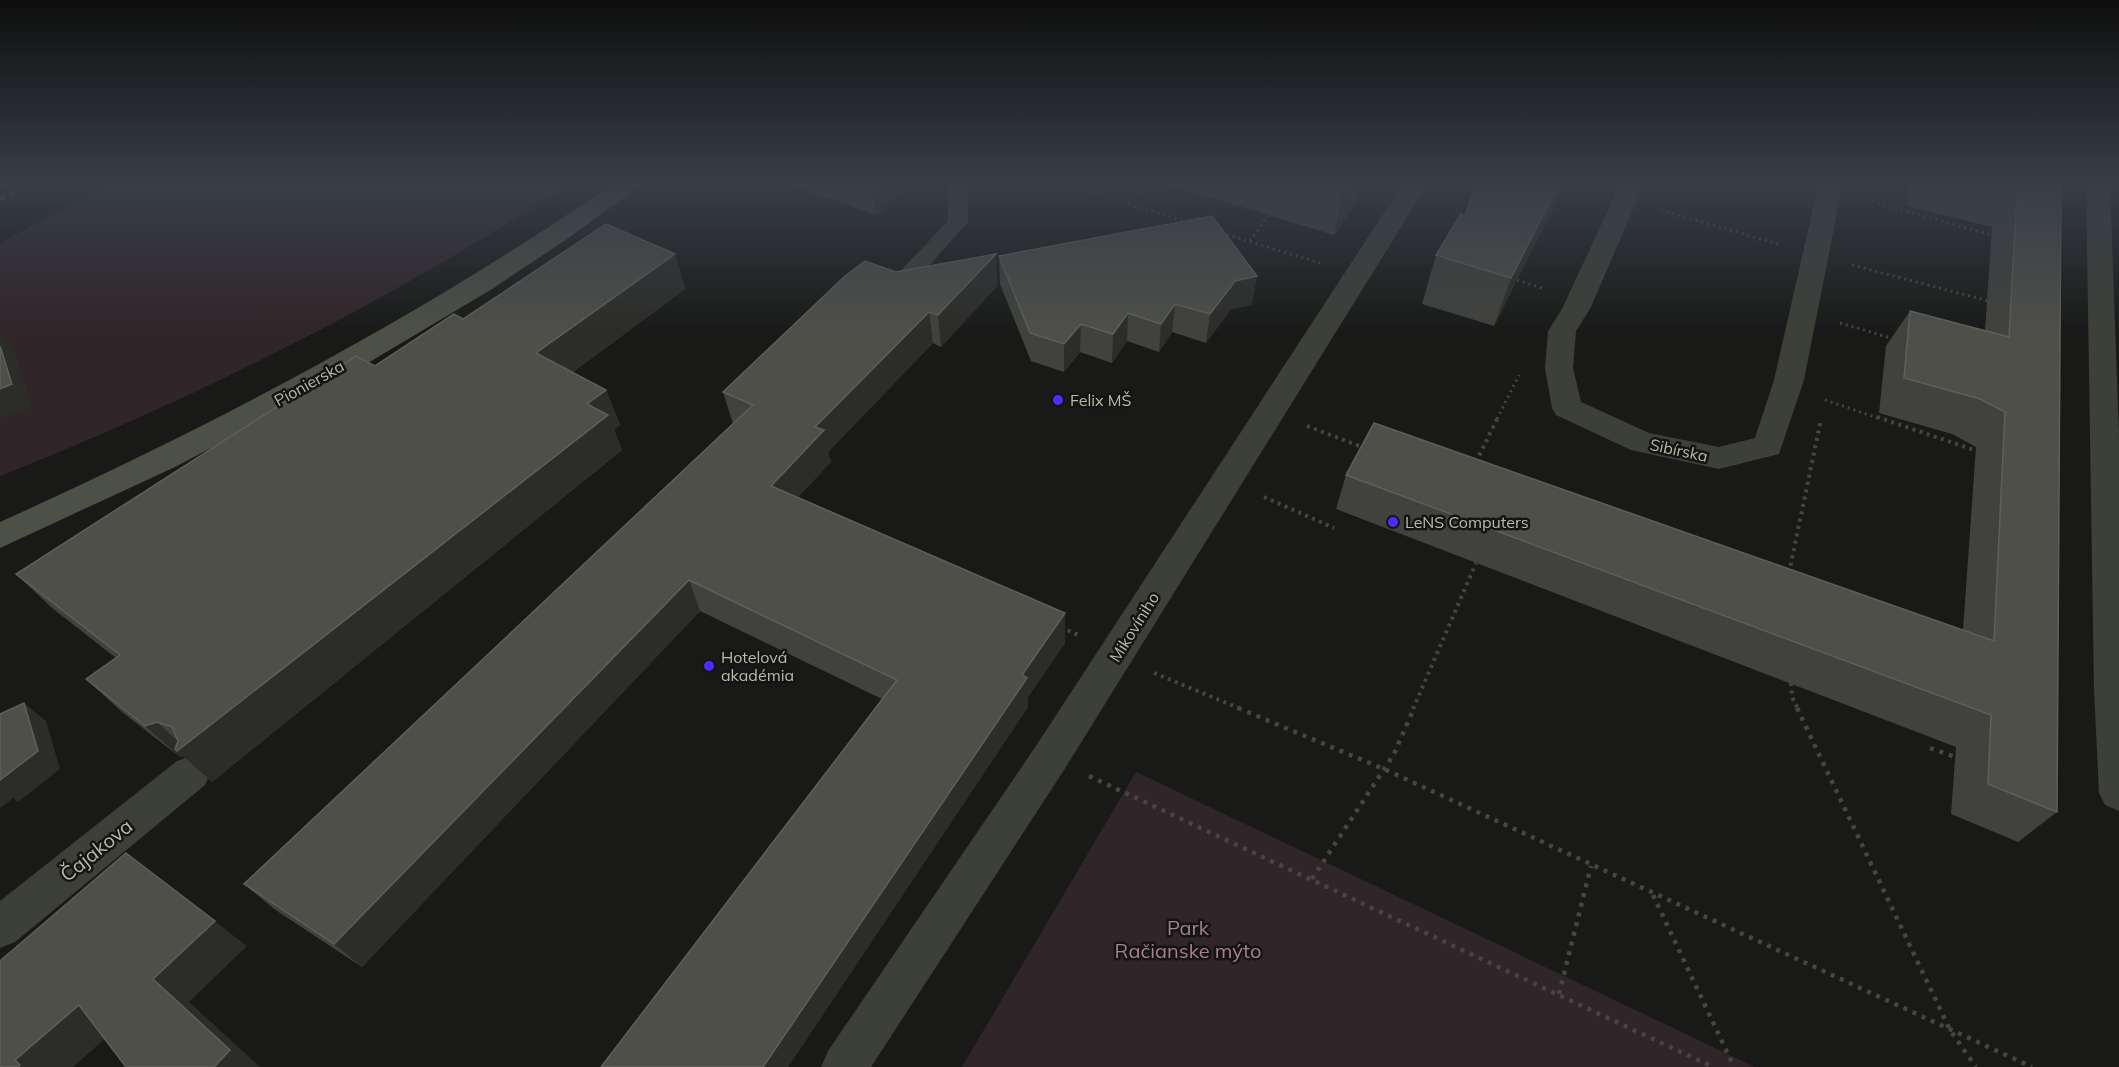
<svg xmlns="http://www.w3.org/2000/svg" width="2119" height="1067" font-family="Mulish,sans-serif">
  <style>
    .green { fill: #302529 }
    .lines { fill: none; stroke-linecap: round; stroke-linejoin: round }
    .path-far2 { stroke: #45473e; stroke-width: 3; stroke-dasharray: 2 4; stroke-linecap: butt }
    .path-far1 { stroke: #45473e; stroke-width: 4; stroke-dasharray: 3 4.5; stroke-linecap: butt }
    .path { stroke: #45473e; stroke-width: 4.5; stroke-dasharray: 4 6; stroke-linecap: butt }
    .lane { fill: #3d4038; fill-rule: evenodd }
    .street { fill: #3d4038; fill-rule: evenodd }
    .secondary { fill: #4d5046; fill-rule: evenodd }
    .rail { stroke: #52554b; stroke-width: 4; stroke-dasharray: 6 5; stroke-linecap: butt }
    .wall { fill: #41423d }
    .shaded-wall { fill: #2c2d29 }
    .building { fill: #4e4f49; stroke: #5e6058; stroke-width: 1.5 }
    .poi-dot { fill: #4e2bff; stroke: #141513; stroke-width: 2 }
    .labels { text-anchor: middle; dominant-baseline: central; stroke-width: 5; stroke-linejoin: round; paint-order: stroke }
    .street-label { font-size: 16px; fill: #b8bba9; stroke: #141513 }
    .poi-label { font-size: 16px; fill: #b8bba9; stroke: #141513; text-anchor: start }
    .near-street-label { font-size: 20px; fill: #b8bba9; stroke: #141513 }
    .near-park-label { font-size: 20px; fill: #a87e90; stroke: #141513 }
  </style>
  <rect width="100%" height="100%" fill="#191a18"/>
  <g class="green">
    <path d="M 114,182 L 572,182 C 393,300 199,397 0,476 L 0,243 Z"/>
    <path d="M 1136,772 L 1755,1067 L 962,1067 Z"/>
  </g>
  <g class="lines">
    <g class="path-far2">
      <path d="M 1565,185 L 1590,191"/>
      <path d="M 1077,188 L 1188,222"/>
      <path d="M 1866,200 L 1995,236"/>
      <path d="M 1128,204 L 1147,182"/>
      <path d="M 1661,210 L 1778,244"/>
      <path d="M 1221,233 L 1320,263"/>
      <path d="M 1250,241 L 1268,215"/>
      <path d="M 1852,265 L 1989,301"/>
      <path d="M 1517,280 L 1545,289"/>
      <path d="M 1840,323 L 1894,339"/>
      <path d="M 1825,400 L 1881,419"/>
      <path d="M 1497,419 L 1519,375"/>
    </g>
    <g class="path-far1">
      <path d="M 1877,417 L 1980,452"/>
      <path d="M 1307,426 L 1362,447"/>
      <path d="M 1476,462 L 1498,417"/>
      <path d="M 1264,497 L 1334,528"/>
      <path d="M 1789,573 L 1821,419"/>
      <path d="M 1061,627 L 1078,635"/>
      <path d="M 1154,673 L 1241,709"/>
      <path d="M 1791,683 L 1792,697 L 1798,709"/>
      <path d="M 1413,709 L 1476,563"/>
    </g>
    <g class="path">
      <path d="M 1238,708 L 1384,769 L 2032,1067"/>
      <path d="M 1797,708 L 1950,1030 L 1976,1067"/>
      <path d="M 1930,748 L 1958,758"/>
      <path d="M 1089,776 L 1713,1067"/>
      <path d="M 1312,879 L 1394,754 L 1414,708"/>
      <path d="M 1653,895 L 1734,1067"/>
      <path d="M 1559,994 L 1591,866"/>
    </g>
    <path class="lane" d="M 948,182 L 968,182 L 968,222 L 902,296 L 886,296 L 883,291 L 886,286 L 948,221 Z"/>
    <g class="street">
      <path d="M 1404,182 L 1429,182 L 1064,770 L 871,1067 L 821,1067 L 828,1051 L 1036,746 Z"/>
      <path d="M 1621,182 L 1645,182 L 1590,309 L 1576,331 L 1573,368 L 1581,402 L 1649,433 L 1719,447 L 1755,438 L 1774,380 L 1819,182 L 1843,182 L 1804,380 L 1779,454 L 1719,469 L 1631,450 L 1556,415 L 1552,408 L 1545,368 L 1548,331 L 1562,309 Z"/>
      <path d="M 2086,182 L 2110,182 L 2119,436 L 2119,811 L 2105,805 L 2099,793 L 2094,689 Z"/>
      <path d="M 191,756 L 205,761 L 210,773 L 205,785 L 15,942 L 0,948 L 0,901 L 177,761 Z"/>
    </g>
    <path class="secondary" d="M 616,182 L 645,182 L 567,239 L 492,289 L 336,382 L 175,467 L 0,548 L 0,522 C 215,425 421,316 616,182 Z"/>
    <g class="rail">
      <path d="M 0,186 L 8,182"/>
      <path d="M 0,199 L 33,182"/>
    </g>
  </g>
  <g class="wall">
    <path d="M 782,182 L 914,182 L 876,215 Z"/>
    <path d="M 1161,182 L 1360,182 L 1356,202 L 1334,235 Z"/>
    <path d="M 1477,182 L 1566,182 L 1494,326 L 1422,304 L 1436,255 L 1465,216 Z"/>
    <path d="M 1910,182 L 2061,182 L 2057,812 L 2018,842 L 1951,814 L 1956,747 L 1336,509 L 1346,475 L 1963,630 L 1976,447 L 1952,434 L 1879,413 L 1886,346 L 1910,311 L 1985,331 L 1992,227 L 1907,206 Z"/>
    <path d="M 675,254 L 685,289 L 573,372 L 606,390 L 620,425 L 614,430 L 622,450 L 212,782 L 183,756 L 180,757 L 122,712 L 86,679 L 116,658 L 52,608 L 16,574 L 375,366 L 463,319 Z"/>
    <path d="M 999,256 L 1252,305 L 1231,309 L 1206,343 L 1172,332 L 1159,352 L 1127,341 L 1112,363 L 1080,352 L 1064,372 L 1031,361 L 1000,284 Z"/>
    <path d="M 896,272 L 998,285 L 941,347 L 933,343 L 828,452 L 831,462 L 798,497 L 1065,613 L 1065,643 L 1028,697 L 1028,707 L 788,1067 L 601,1067 L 882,699 L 700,611 L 362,967 L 274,909 L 244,884 L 733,424 L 723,392 Z"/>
  </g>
  <g class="shaded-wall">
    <path d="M 883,182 L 914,182 L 876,215 L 872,191 Z"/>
    <path d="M 1348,182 L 1360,182 L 1356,202 L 1334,235 L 1343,191 Z"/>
    <path d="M 1560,182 L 1566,182 L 1494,326 L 1511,278 Z"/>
    <path d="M 675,254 L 685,289 L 551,388 L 536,353 Z"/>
    <path d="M 996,254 L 998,285 L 941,347 L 938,315 Z"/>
    <path d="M 1257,276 L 1252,305 L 1231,309 L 1206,343 L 1210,314 L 1235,281 Z"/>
    <path d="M 1175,304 L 1172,332 L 1159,352 L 1161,324 Z"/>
    <path d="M 929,312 L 933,343 L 828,452 L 831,462 L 780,516 L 771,486 L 815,427 Z"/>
    <path d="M 1128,313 L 1127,341 L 1112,363 L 1113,334 Z"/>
    <path d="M 1081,324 L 1080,352 L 1064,372 L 1064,344 Z"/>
    <path d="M 0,331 L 12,346 L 32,407 L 0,418 Z"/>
    <path d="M 606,390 L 620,425 L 614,430 L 622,450 L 212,782 L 175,749 L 183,756 L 180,757 L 145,726 L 157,722 L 183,746 L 587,404 Z"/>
    <path d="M 689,580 L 700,611 L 362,967 L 334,944 Z"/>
    <path d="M 1065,613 L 1065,643 L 1028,697 L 1028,707 L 788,1067 L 763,1067 L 1022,675 Z"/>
    <path d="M 24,703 L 46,721 L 60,769 L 18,802 L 13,798 L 0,808 L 0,780 Z"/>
    <path d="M 126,853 L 247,946 L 189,1002 L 260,1067 L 214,1067 L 153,979 Z"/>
    <path d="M 79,1005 L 118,1027 L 73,1067 L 18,1067 L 15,1060 Z"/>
  </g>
  <g class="building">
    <path d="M 846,182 L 883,182 L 872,191 Z"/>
    <path d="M 1314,182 L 1348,182 L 1343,191 Z"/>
    <path d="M 1477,182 L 1560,182 L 1511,278 L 1436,255 L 1461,214 L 1465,216 Z"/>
    <path d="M 1974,182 L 2061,182 L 2057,812 L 1988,784 L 1991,715 L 1346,475 L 1374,423 L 1994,641 L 2005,412 L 1980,399 L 1904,378 L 1910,311 L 2009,337 L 2017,193 Z"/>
    <path d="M 1212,216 L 1257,276 L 1235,281 L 1210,314 L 1175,304 L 1161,324 L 1128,313 L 1113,334 L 1081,324 L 1064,344 L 1030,333 L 999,256 Z"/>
    <path d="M 606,224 L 675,254 L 536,353 L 606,390 L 587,404 L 608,415 L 177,751 L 175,749 L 178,741 L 172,727 L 157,722 L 145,726 L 86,679 L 120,655 L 16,574 L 356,356 L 375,366 L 454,314 L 463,319 Z"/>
    <path d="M 996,254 L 938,315 L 929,312 L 815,427 L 824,430 L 771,486 L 1065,613 L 1022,675 L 1027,678 L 763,1067 L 601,1067 L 897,680 L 689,580 L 334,944 L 244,884 L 753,405 L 723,392 L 844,277 L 865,261 L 896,272 Z"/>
    <path d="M 0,346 L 12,384 L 0,389 Z"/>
    <path d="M 24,703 L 38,751 L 0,780 L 0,714 Z"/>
    <path d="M 126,853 L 215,921 L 153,979 L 230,1050 L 214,1067 L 126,1067 L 79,1005 L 15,1060 L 20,1065 L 18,1067 L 0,1067 L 0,961 Z"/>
  </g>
  <linearGradient id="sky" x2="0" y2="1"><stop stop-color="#0e0e0d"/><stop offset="0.55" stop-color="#383e48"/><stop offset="1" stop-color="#383e48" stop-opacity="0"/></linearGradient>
  <rect width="2119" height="332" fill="url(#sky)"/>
  <g class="poi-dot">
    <circle cx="1058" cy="400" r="6"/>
    <circle cx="1393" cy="522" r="6"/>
    <circle cx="709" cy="666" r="6"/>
  </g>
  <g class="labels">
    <g class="street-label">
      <text transform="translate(309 383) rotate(-29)">Pionierska</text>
      <text transform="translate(1679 450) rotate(12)">Sibírska</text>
      <text transform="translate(1134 627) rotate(-58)">Mikovíniho</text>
    </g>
    <g class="poi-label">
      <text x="1070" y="400">Felix MŠ</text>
      <text x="1405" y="522">LeNS Computers</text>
      <text x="721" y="657">Hotelová<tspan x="721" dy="18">akadémia</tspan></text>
    </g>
    <g class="near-street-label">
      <text transform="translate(96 850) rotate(-39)">Čajakova</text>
    </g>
    <g class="near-park-label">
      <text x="1188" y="927">Park<tspan x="1188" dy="23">Račianske mýto</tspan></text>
    </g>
  </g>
</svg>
